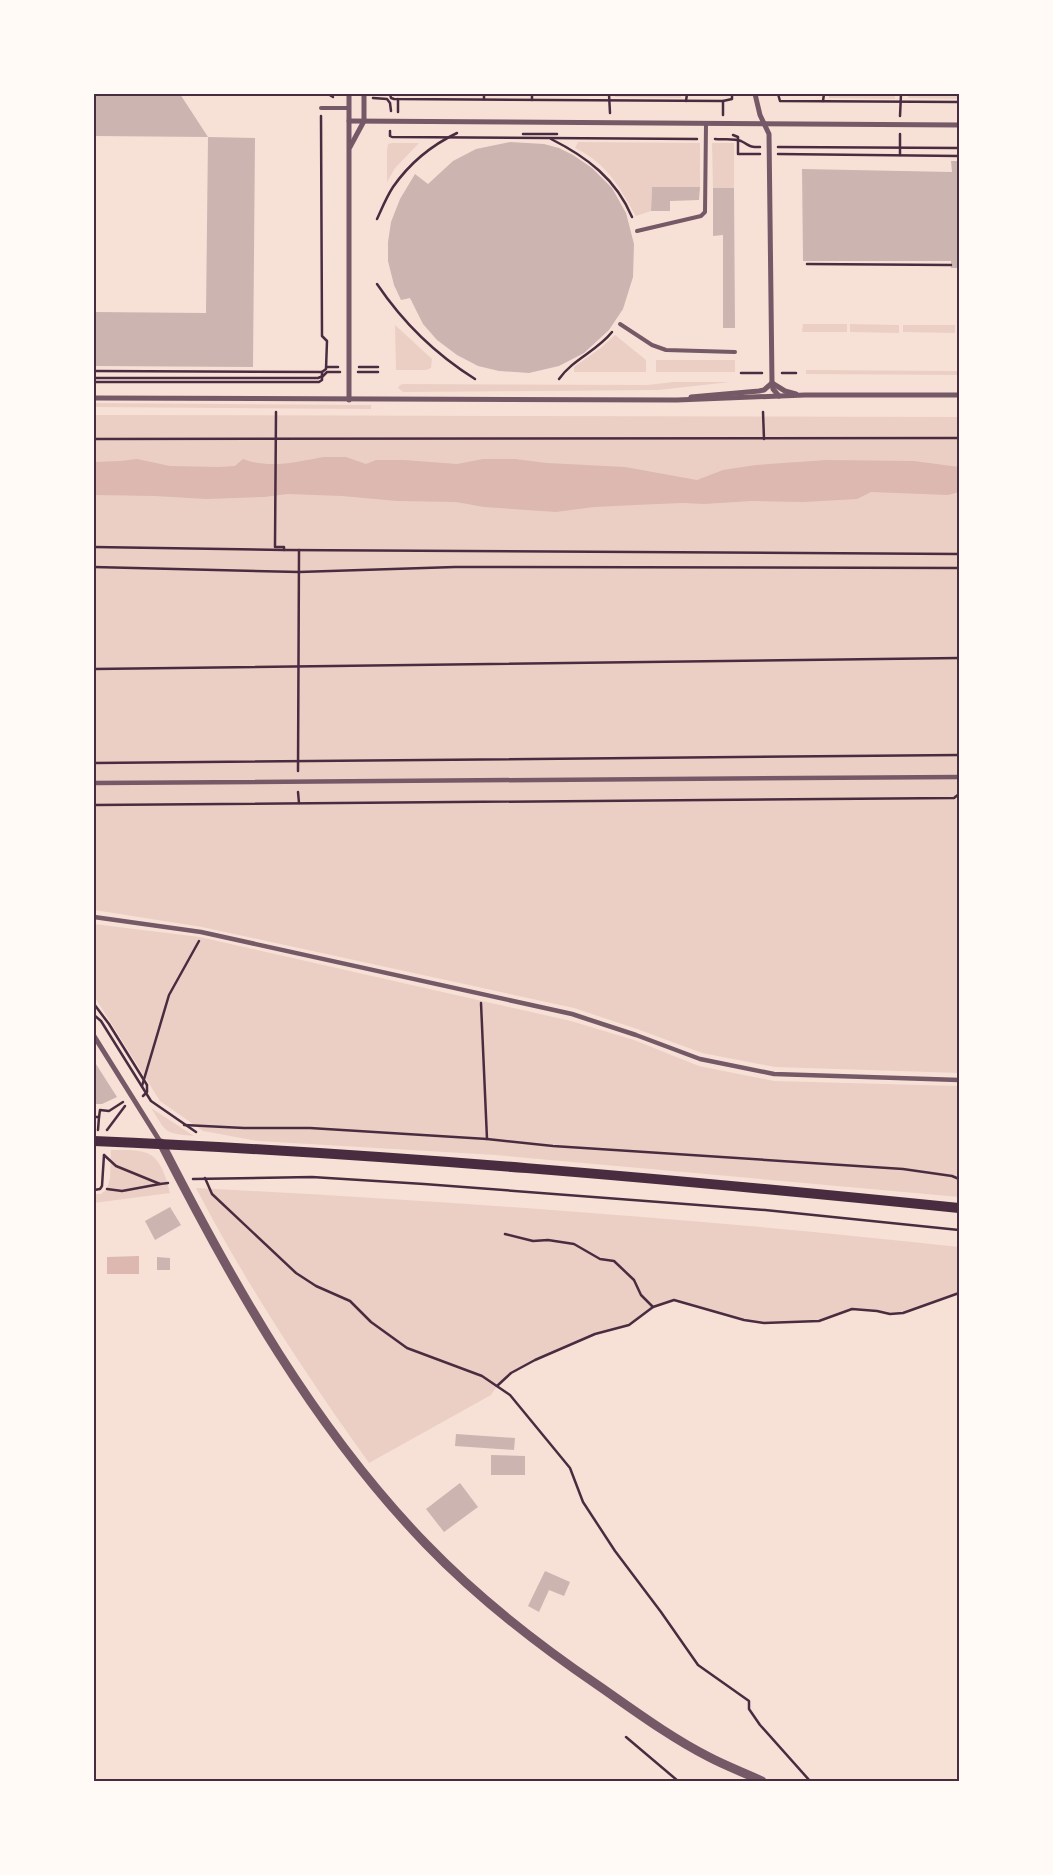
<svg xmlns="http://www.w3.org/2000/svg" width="1053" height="1875" font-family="Signika,sans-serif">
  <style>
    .green { fill: #ebcfc5 }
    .water { fill: #dcb8b0 }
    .building { fill: #ccb4b1 }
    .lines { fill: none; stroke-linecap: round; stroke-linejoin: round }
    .path { stroke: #4a2c40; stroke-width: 2.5 }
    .service { stroke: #755966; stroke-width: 4 }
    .pedestrian { stroke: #755966; stroke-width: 4.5 }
    .minor { stroke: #755966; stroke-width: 5 }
    .tertiary { stroke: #755966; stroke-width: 9 }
    .secondary { stroke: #4a2c40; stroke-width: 10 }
    .neatline { fill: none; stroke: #4a2c40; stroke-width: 2 }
  </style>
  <rect width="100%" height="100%" fill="#f7e1d7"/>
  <g class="green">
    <path d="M 615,94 L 681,94 L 681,98 L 615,97 Z"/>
    <path d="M 829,94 L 895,94 L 895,99 L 829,98 Z"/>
    <path d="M 908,94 L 959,94 L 959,99 L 908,98 Z"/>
    <path d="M 578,142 L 700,143 L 700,187 L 652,187 L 651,211 L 636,216 C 619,187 608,164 575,148 Z"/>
    <path d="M 392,143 L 419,143 L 395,168 L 387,182 L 387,150 L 388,144 Z"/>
    <path d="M 712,143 L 734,143 L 734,188 L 713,188 Z"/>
    <path d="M 803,324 L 847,324 L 847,332 L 802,332 Z"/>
    <path d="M 850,324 L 899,325 L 899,333 L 850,332 Z"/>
    <path d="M 395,325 L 432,359 L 431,368 L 426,370 L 396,370 Z"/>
    <path d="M 903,325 L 955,325 L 955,333 L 903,332 Z"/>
    <path d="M 615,335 L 646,360 L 646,372 L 574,372 L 574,367 L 602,347 Z"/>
    <rect x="656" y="360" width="79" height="12"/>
    <path d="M 806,370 L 959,371 L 959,375 L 806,374 Z"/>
    <path d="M 673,382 L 730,382 L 659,390 L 403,392 L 398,388 L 400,385 L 403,384 L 648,385 Z"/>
    <path d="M 94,403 L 371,405 L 371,409 L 94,407 Z"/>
    <path d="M 94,415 L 959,417 L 959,1073 L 775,1067 L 702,1053 L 637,1029 L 574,1008 L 202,927 L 94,910 Z"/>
    <path d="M 94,924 L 200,937 L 571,1021 L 634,1040 L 699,1066 L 774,1081 L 959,1086 L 959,1197 L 495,1155 L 258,1141 L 203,1131 L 160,1101 L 94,996 Z"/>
    <path d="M 151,1108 L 194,1136 C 163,1133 167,1133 151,1108 Z"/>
    <path d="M 111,1150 C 122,1150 137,1149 147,1153 C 161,1158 167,1180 170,1193 L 94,1203 L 94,1194 L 101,1194 L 107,1189 L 110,1178 Z"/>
    <path d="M 196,1188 C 451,1201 706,1219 959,1247 L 959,1293 L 903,1313 L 890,1314 L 877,1311 L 852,1309 L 819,1321 L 764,1323 L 744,1320 L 674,1300 L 653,1307 L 629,1325 L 595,1334 L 535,1360 L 511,1373 L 497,1386 L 491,1395 L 369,1463 C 306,1375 246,1284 196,1188 Z"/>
  </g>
  <g class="water">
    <path d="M 323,457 L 346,457 L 366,464 L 376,460 L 404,460 L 457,464 L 483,459 L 515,459 L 547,463 L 625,467 L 697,480 L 723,470 L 756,465 L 827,460 L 914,461 L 959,467 L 959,492 L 948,495 L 871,492 L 857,499 L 803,502 L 751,501 L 704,504 L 683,503 L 635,505 L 594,507 L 556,512 L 484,507 L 456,502 L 397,501 L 342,496 L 288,494 L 264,497 L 206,499 L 155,496 L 94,495 L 94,462 L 120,461 L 137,459 L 170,466 L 219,467 L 235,466 L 243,459 C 268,469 297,462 323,457 Z"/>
    <path d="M 139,1256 L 139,1274 L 107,1274 L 107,1257 Z"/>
  </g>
  <g class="building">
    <path d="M 94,94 L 180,94 L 208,137 L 94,136 Z"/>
    <path d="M 208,137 L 255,138 L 253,367 L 94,366 L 94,312 L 206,313 Z"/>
    <path d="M 510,142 L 544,144 L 559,148 L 573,155 L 592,168 L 612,188 L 626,213 L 634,244 L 633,277 L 623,309 L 609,330 L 584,353 L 559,366 L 529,373 L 499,371 L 478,366 L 457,355 L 437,340 L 423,324 L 410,298 L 401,300 L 394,285 L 388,261 L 388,242 L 391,222 L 400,199 L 415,174 L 428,184 L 453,161 L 476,149 Z"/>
    <path d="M 951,161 L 959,161 L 959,268 L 951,268 L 951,261 L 803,261 L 802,169 L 952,172 Z"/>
    <path d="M 652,187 L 700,187 L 699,200 L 670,201 L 670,211 L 651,211 Z"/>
    <path d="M 713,188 L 734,188 L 735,328 L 723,328 L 723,235 L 713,236 Z"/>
    <path d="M 94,1061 L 117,1097 L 102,1104 L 94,1104 Z"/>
    <path d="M 170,1207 L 181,1225 L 155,1240 L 145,1221 Z"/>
    <path d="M 157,1257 L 170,1258 L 170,1270 L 157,1270 Z"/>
    <path d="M 456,1434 L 515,1438 L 514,1450 L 455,1446 Z"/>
    <path d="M 491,1455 L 525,1456 L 525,1475 L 491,1475 Z"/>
    <path d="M 460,1483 L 478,1507 L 444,1532 L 426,1509 Z"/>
    <path d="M 545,1571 L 570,1582 L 564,1596 L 549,1590 L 539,1612 L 528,1606 Z"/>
  </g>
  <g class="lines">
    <g class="path">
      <path d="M 328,94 L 333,97"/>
      <path d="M 390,94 L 391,98 L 394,99 L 723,101 L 732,99 L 732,94"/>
      <path d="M 532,94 L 532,100"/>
      <path d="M 609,94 L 610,113"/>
      <path d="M 778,94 L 780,101 L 959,102"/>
      <path d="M 373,98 L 387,99 L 390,103 L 391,111"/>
      <path d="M 484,99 L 484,94"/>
      <path d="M 686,101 L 687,94"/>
      <path d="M 723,101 L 723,115"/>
      <path d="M 823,101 L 824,94"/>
      <path d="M 398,112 L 398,99"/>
      <path d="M 900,116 L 901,94"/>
      <path d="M 390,131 L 390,136 L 392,137 L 697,139"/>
      <path d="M 523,134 L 557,134"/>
      <path d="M 733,135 L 738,137 L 738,154 L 760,154"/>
      <path d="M 551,139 C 587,157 616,179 632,217"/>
      <path d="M 715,139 C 723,140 734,138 741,141 C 751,146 748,147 760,147"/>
      <path d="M 778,147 L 959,148"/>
      <path d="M 778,154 L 959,156"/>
      <path d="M 900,155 L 900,134"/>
      <path d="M 377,219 C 382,208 387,196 393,187 C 409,164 432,145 457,133"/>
      <path d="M 807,264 L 951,265"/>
      <path d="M 377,284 C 404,324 435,354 475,379"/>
      <path d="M 327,367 L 338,367"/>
      <path d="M 359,367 L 378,367"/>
      <path d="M 94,371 L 322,372 L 326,369 L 327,341 L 322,336 L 321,116"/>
      <path d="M 358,372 L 378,372"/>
      <path d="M 741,373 L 762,373"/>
      <path d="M 782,373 L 796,373"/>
      <path d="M 94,378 L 318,378 L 323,376 L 327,372 L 340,372"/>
      <path d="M 559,379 C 573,359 597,351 612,332"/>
      <path d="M 94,382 L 319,382 L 322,380 L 322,372"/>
      <path d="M 276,412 L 275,545 L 275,547 L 284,547 L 284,550"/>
      <path d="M 763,412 L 764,439"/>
      <path d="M 94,439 L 959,438"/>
      <path d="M 94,547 L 284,550 L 959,554"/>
      <path d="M 94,567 L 299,572 L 455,567 L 959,568"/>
      <path d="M 94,669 L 959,658"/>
      <path d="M 94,763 L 959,755"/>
      <path d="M 298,771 L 299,550"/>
      <path d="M 298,792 L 299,803"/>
      <path d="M 94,805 L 954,798 L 959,794"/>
      <path d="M 481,1003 L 487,1139"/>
      <path d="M 94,1004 L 109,1024 L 147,1085 L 147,1092 L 143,1096"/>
      <path d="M 94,1015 L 101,1021 L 151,1101 L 196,1132"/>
      <path d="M 142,1086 L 169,995 L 199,941"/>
      <path d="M 94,1117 L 99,1117 L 98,1130"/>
      <path d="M 99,1117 L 100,1110 L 109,1111 L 123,1102"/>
      <path d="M 184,1125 L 244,1128 L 310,1128 L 487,1139 L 553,1146 L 903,1169 L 952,1176 L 959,1179"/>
      <path d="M 107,1130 L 125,1106"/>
      <path d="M 104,1155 L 116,1166 L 160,1184 L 168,1183"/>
      <path d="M 205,1178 L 212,1194 L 296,1273 L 316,1286 L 350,1301 L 371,1322 L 407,1348 L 482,1376 L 510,1395 L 570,1468 L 583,1502 L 615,1551 L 661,1612 L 698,1665 L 749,1701 L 749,1709 L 760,1725 L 810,1781"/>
      <path d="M 193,1179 L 312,1177 L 424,1184 L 765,1210 L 959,1230"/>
      <path d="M 107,1189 L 122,1191 L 160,1184"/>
      <path d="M 94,1190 L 100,1189 L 102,1186 L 104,1155"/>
      <path d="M 505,1234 L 533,1241 L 548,1240 L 574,1244 L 600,1259 L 614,1261 L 634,1280 L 641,1295 L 653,1307"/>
      <path d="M 497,1386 L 511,1373 L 535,1360 L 595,1334 L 629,1325 L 653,1307 L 674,1300 L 744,1320 L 764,1323 L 819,1321 L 852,1309 L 877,1311 L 890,1314 L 903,1313 L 959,1293"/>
      <path d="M 626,1737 L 678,1781"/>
    </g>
    <g class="service">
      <path d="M 321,108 L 349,108"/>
      <path d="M 637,231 L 701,216 L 705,212 L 706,124"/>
      <path d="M 620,324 L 652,345 L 666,350 L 735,352"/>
    </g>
    <g class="pedestrian">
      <path d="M 94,783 L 959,777"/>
      <path d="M 94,917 L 201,932 L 572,1014 L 636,1035 L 700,1059 L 774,1074 L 959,1080"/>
    </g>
    <g class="minor">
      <path d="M 349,94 L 349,400"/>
      <path d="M 755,94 L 760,115 L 769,134 L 772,383 L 773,389 L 779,396"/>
      <path d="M 349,121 L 959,125"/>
      <path d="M 350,147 L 364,121 L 364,94"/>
      <path d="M 772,383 L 785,391 L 796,394"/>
      <path d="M 691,397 L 759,391 L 764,390 L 772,383"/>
      <path d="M 94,398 L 677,400 L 805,395 L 959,395"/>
      <path d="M 94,1036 L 161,1143"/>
    </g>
    <path class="tertiary" d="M 161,1143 C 234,1286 314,1428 426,1544 C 478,1598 537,1644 599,1686 C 635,1711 670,1737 709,1757 C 726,1766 745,1773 762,1781"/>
    <path class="secondary" d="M 94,1141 C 383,1153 671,1179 959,1208"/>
  </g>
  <rect width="1053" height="1875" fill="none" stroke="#fffaf5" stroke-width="190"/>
  <rect x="95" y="95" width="863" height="1685" class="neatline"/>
</svg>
